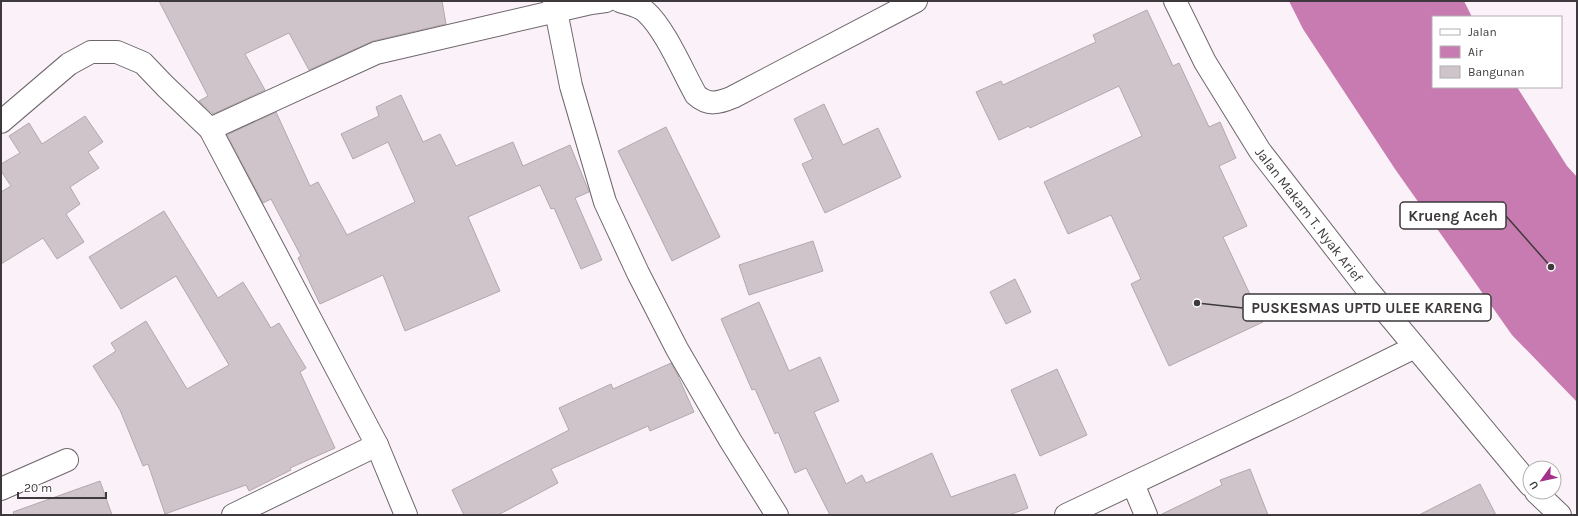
<svg xmlns="http://www.w3.org/2000/svg" width="1578" height="516" font-family="Karla,sans-serif">
  <style>
    .water { fill: #c87bb1 }
    .building { fill: #cec4ca; stroke: #b2a8ae }
    .lines { fill: none; stroke-linecap: round; stroke-linejoin: round }
    .street-casing { stroke: #6e666b; stroke-width: 24 }
    .secondary-casing { stroke: #6e666b; stroke-width: 24 }
    .street { stroke: #fff; stroke-width: 22 }
    .secondary { stroke: #fff; stroke-width: 22 }
    .labels { text-anchor: middle; dominant-baseline: central; stroke-width: 3.5; stroke-linejoin: round; paint-order: stroke }
    .street-label { font-size: 14px; fill: #3d393c; stroke: #fff }
    .leader { fill: none; stroke: #3d393c; stroke-width: 1.5 }
    .callout-dot { fill: #3d393c; stroke: #fff; stroke-width: 1.5 }
    .callout { fill: #fff; stroke: #3d393c; stroke-width: 1.5 }
    .callout-label { font-size: 15px; text-anchor: middle; font-weight: bold; fill: #3d393c }
  </style>
  <rect width="100%" height="100%" fill="#fbf1f8"/>
  <path class="water" d="M 1289,1 L 1464,1 L 1472,17 L 1433,17 L 1433,87 L 1517,87 L 1567,166 L 1577,177 L 1577,402 L 1512,335 L 1395,169 L 1303,29 Z"/>
  <g class="building">
    <path d="M 159,1 L 442,1 L 446,24 L 373,41 L 309,70 L 289,33 L 245,54 L 265,90 L 213,114 L 199,101 L 208,96 Z"/>
    <path d="M 1147,10 L 1173,66 L 1179,63 L 1209,127 L 1220,122 L 1236,158 L 1219,166 L 1247,226 L 1223,237 L 1263,322 L 1169,366 L 1131,284 L 1141,279 L 1111,215 L 1068,234 L 1044,182 L 1142,136 L 1119,86 L 1030,128 L 1029,126 L 999,140 L 976,92 L 1001,81 L 1003,85 L 1096,42 L 1093,35 Z"/>
    <path d="M 401,95 L 423,142 L 440,134 L 456,166 L 513,142 L 523,166 L 570,145 L 589,192 L 575,198 L 602,260 L 581,269 L 554,208 L 551,209 L 540,185 L 468,217 L 500,291 L 405,331 L 383,275 L 320,304 L 298,258 L 301,256 L 271,199 L 263,203 L 227,135 L 276,112 L 310,186 L 318,182 L 347,235 L 415,202 L 388,142 L 353,159 L 341,134 L 379,116 L 376,107 Z"/>
    <path d="M 824,104 L 843,145 L 878,128 L 901,177 L 825,213 L 802,164 L 813,159 L 794,119 Z"/>
    <path d="M 85,116 L 103,142 L 88,152 L 99,168 L 70,187 L 80,204 L 66,214 L 84,242 L 57,259 L 43,238 L 1,264 L 1,192 L 11,186 L 1,171 L 1,164 L 20,153 L 9,136 L 29,123 L 42,144 Z"/>
    <path d="M 666,127 L 720,237 L 672,261 L 618,151 Z"/>
    <path d="M 164,211 L 218,298 L 243,282 L 271,328 L 279,323 L 306,368 L 300,372 L 335,448 L 290,468 L 291,470 L 249,491 L 246,485 L 165,514 L 148,464 L 143,466 L 120,410 L 93,366 L 116,351 L 111,343 L 146,321 L 187,389 L 229,365 L 176,276 L 121,309 L 89,257 Z"/>
    <path d="M 813,241 L 823,271 L 749,295 L 739,265 Z"/>
    <path d="M 1015,279 L 1031,312 L 1006,324 L 990,292 Z"/>
    <path d="M 759,302 L 789,371 L 820,357 L 839,401 L 814,412 L 846,484 L 862,475 L 866,483 L 932,453 L 951,497 L 1015,474 L 1028,508 L 1009,515 L 830,515 L 806,468 L 795,473 L 778,432 L 775,434 L 755,389 L 752,390 L 721,319 Z"/>
    <path d="M 671,363 L 678,376 L 694,412 L 650,431 L 648,426 L 551,469 L 558,483 L 498,515 L 464,515 L 452,490 L 569,430 L 559,408 L 611,384 L 613,389 Z"/>
    <path d="M 1057,369 L 1087,435 L 1040,456 L 1011,390 Z"/>
    <path d="M 1250,469 L 1268,515 L 1160,515 L 1222,485 L 1220,480 Z"/>
    <path d="M 100,481 L 112,515 L 14,515 L 13,512 Z"/>
    <path d="M 1480,484 L 1496,515 L 1419,515 Z"/>
  </g>
  <g class="lines">
    <g class="street-casing">
      <g id="street">
        <path d="M 554,1 L 571,86 L 605,202 L 638,273 L 677,349 L 730,440 L 777,515"/>
        <path d="M 620,1 C 629,4 640,6 646,12 C 665,29 683,72 696,95 C 708,106 719,103 733,97 L 916,1"/>
        <path d="M 1,122 L 69,64 L 91,52 L 117,52 L 143,63 L 165,86 L 210,129 L 377,445 L 406,515"/>
        <path d="M 210,129 L 376,53 L 591,3 L 606,1"/>
        <path d="M 1133,484 L 1146,515"/>
        <path d="M 1,489 L 67,460"/>
        <path d="M 233,515 L 377,445"/>
        <path d="M 1066,515 L 1294,407 L 1415,347"/>
      </g>
    </g>
    <g class="secondary-casing">
      <g id="secondary">
        <path id="s1" d="M 1175,1 L 1205,62 L 1260,151 L 1367,289 L 1530,485"/>
        <path d="M 1536,492 L 1560,515"/>
      </g>
    </g>
    <use href="#street" class="street"/>
    <use href="#secondary" class="secondary"/>
  </g>
  <g class="labels">
    <g class="street-label">
      <text stroke="none"><textPath href="#s1" startOffset="253">Jalan Makam T. Nyak Arief</textPath></text>
    </g>
  </g>
  <path class="leader" d="M1551 267L1506 216M1197 303L1243 308"/>
  <g class="callout-dot">
    <circle cx="1551" cy="267" r="4"/>
    <circle cx="1197" cy="303" r="4"/>
  </g>
  <g class="callout">
    <rect x="1400" y="202" width="106" height="27" rx="4"/>
    <rect x="1243" y="294" width="248" height="27" rx="4"/>
  </g>
  <g class="callout-label">
    <text x="1453" y="221">Krueng Aceh</text>
    <text x="1367" y="313">PUSKESMAS UPTD ULEE KARENG</text>
  </g>
  <rect width="1578" height="516" fill="none" stroke="#3d393c" stroke-width="4"/>
  <rect x="1432" y="16" width="130" height="72" fill="#ffffff" stroke="#b1b0b1"/>
  <rect x="1440" y="29" width="20" height="6" fill="#ffffff" stroke="#b1b0b1"/>
  <text x="1468" y="36" font-size="12" fill="#3d393c">Jalan</text>
  <rect x="1440" y="46" width="20" height="12" fill="#c87bb1" stroke="#b1b0b1"/>
  <text x="1468" y="56" font-size="12" fill="#3d393c">Air</text>
  <rect x="1440" y="66" width="20" height="12" fill="#cec4ca" stroke="#b1b0b1"/>
  <text x="1468" y="76" font-size="12" fill="#3d393c">Bangunan</text>
  <g transform="translate(1542 480) rotate(237)"><circle r="19" fill="#ffffff" stroke="#b1b0b1"/>
  <path d="M0-3L7 15L0 10L-7 15Z" fill="#a5318a"/>
  <text y="-6" font-size="11" font-weight="bold" text-anchor="middle" fill="#3d393c">U</text>
  </g>
  <path d="M18 492v6h88v-6" fill="none" stroke="#3d393c" stroke-width="2"/>
  <text x="24" y="492" font-size="12" fill="#3d393c" stroke="#ffffff" stroke-width="3" paint-order="stroke">20 m</text>
</svg>
